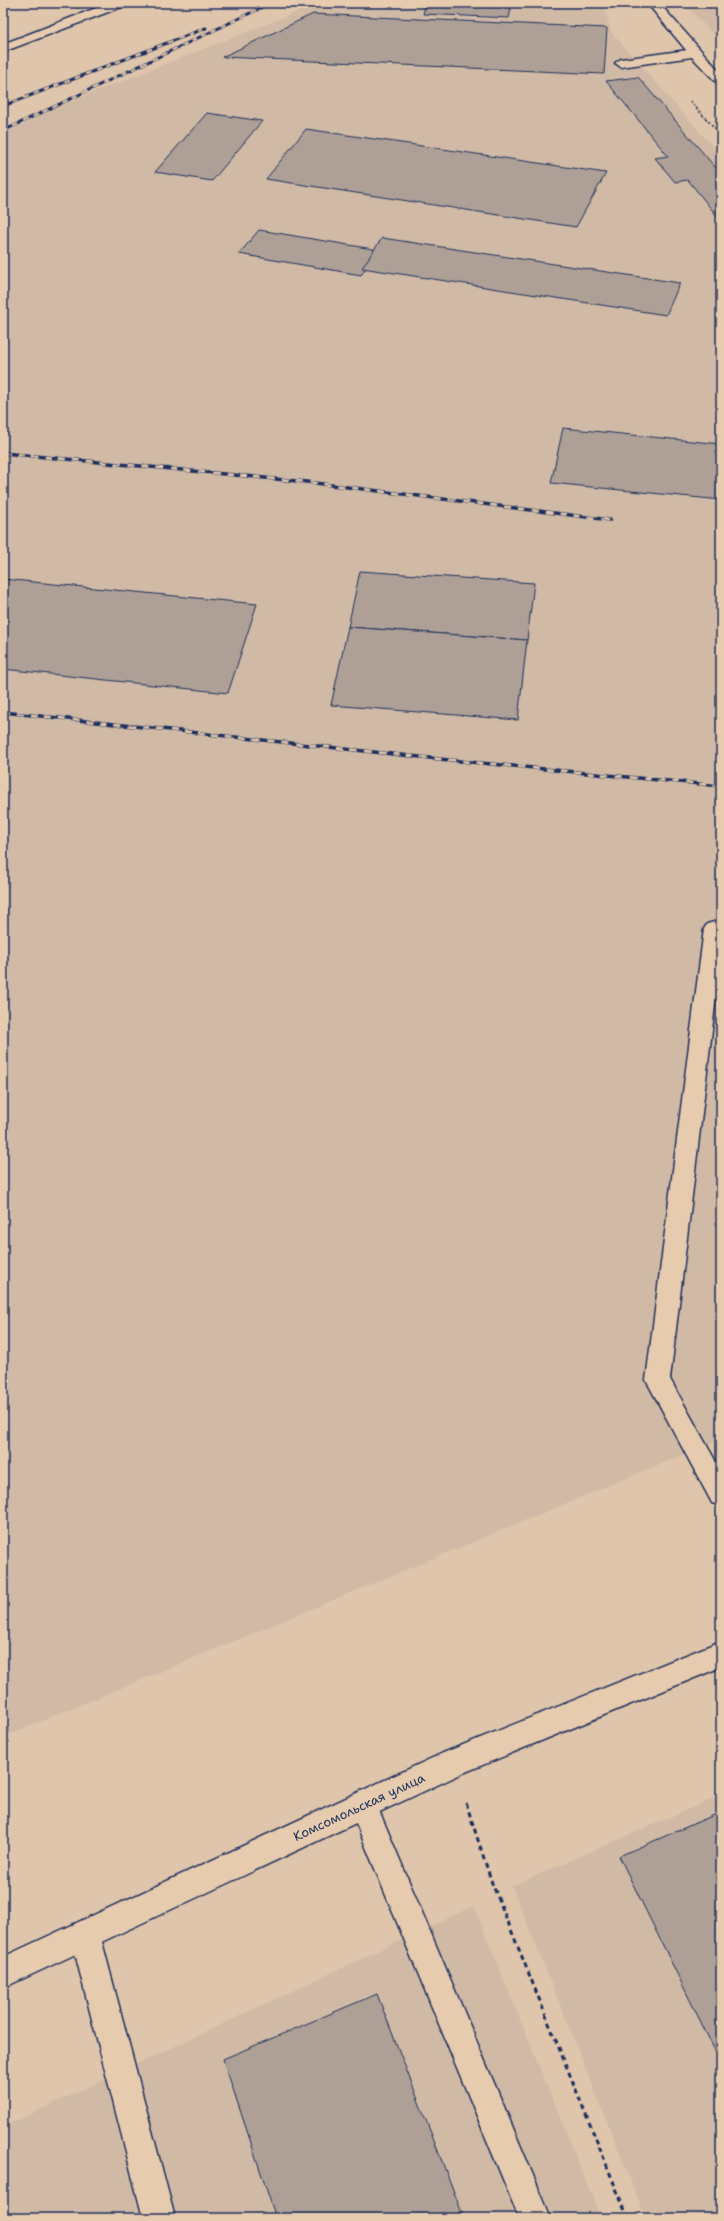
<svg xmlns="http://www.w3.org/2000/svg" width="724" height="2221" font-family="'Shantell Sans',sans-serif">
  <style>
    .built { fill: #d0baa5 }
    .building { fill: #aea097; stroke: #1b2f5e }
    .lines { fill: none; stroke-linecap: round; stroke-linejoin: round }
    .service-casing { stroke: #1b2f5e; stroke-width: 3 }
    .minor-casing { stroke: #1b2f5e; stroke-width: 3 }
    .tertiary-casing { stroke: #1b2f5e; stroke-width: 3 }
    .path-far1 { stroke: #1b2f5e; stroke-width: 1.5; stroke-dasharray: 2.5 2; stroke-linecap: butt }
    .path { stroke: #1b2f5e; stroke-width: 3; stroke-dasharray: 5 4; stroke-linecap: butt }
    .service { fill: #e7cbae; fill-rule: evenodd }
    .minor { fill: #e7cbae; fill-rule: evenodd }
    .tertiary { fill: #e7cbae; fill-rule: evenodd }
    .rail-far1-casing { stroke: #1b2f5e; stroke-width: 3 }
    .rail-casing { stroke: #1b2f5e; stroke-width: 3.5 }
    .rail-far1 { stroke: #e7cbae; stroke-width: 2; stroke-dasharray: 5.5; stroke-linecap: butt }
    .rail { stroke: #e7cbae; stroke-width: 2.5; stroke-dasharray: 7; stroke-linecap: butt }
    .labels { text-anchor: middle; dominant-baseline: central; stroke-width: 3; stroke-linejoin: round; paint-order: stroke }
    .near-street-label { font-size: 13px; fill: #1b2f5e; stroke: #e7cbae }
  </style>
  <rect width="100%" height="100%" fill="#dfc5ab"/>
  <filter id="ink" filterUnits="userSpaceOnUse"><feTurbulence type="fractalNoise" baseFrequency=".025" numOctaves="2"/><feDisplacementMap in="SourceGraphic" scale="8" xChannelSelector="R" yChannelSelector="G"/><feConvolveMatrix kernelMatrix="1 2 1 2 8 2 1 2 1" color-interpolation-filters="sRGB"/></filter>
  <g filter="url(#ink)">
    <g class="built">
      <path d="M 320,3 L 603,3 L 611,32 L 721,156 L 721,1439 L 3,1737 L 3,128 Z"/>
      <path d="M 683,3 L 721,3 L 721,42 Z"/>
      <path d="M 721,1795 L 721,2218 L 646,2218 L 512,1886 Z"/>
      <path d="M 474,1906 L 601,2218 L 3,2218 L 3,2127 Z"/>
    </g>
    <g class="building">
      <path d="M 66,3 L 92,3 L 78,8 Z"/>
      <path d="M 426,3 L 512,3 L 509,18 L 423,14 Z"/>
      <path d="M 313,14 L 607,28 L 604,74 L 222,57 Z"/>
      <path d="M 638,77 L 721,174 L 721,221 L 688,180 L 675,182 L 655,158 L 668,156 L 606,81 Z"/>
      <path d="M 207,113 L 262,121 L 212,181 L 155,172 Z"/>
      <path d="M 306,129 L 606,173 L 576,227 L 266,179 Z"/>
      <path d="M 259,230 L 379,250 L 361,275 L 239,254 Z"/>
      <path d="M 382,238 L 680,283 L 666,315 L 362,268 Z"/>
      <path d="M 563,428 L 721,444 L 721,500 L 551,483 Z"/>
      <path d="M 360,571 L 534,583 L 527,640 L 348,627 Z"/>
      <path d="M 3,579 L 257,604 L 228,693 L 3,669 Z"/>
      <path d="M 348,627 L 527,640 L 518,720 L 331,705 Z"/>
      <path d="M 721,1812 L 721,2063 L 619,1856 Z"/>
      <path d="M 377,1994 L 464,2218 L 276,2218 L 223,2059 Z"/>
    </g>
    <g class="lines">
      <g class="service-casing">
        <g id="service">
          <path d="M 695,49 L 699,50 L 701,53 L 699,56 L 621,67 L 615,63 L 621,59 Z"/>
          <path d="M 714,922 L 721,924 L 721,955 L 670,1379 L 721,1471 L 721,1506 L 712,1503 L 646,1380 L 704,929 L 707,924 Z"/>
          <path d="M 363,1792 L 373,1796 L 551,2218 L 519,2218 L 349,1806 L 353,1796 Z"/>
          <path d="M 85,1919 L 95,1924 L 100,1934 L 175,2218 L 143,2218 L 70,1934 L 75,1924 Z"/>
        </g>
      </g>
      <g class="minor-casing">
        <path id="minor" d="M 109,3 L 126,3 L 124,6 L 3,52 L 3,44 Z"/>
      </g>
      <g class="tertiary-casing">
        <g id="tertiary">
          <path d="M 647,3 L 659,3 L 721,73 L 721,84 L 717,83 L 691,56 Z"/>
          <path d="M 721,1641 L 721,1667 L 463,1773 L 3,1988 L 3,1957 L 443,1753 Z"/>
        </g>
      </g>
      <path class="path-far1" d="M 690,101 L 721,135"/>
      <path class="path" d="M 466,1803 L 492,1883 L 628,2218"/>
      <use href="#service" class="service"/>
      <use href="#minor" class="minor"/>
      <use href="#tertiary" class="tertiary"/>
      <g class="rail-far1-casing">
        <g id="rail-far1">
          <path d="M 3,106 L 206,28"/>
          <path d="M 3,131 L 267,5"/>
        </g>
      </g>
      <g class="rail-casing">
        <g id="rail">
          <path d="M 3,453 L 307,482 L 610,520"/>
          <path d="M 3,712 L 429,758 L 721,786"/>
        </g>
      </g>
      <use href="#rail-far1" class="rail-far1"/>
      <use href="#rail" class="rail"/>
    </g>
  </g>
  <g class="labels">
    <g class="near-street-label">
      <text transform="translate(359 1807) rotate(-25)">Комсомольская улица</text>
    </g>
  </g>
  <rect width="724" height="2221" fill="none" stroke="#e7cbae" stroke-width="16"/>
  <rect x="8" y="8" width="708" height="2205" fill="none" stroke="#1b2f5e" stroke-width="1.5" filter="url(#ink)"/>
</svg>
